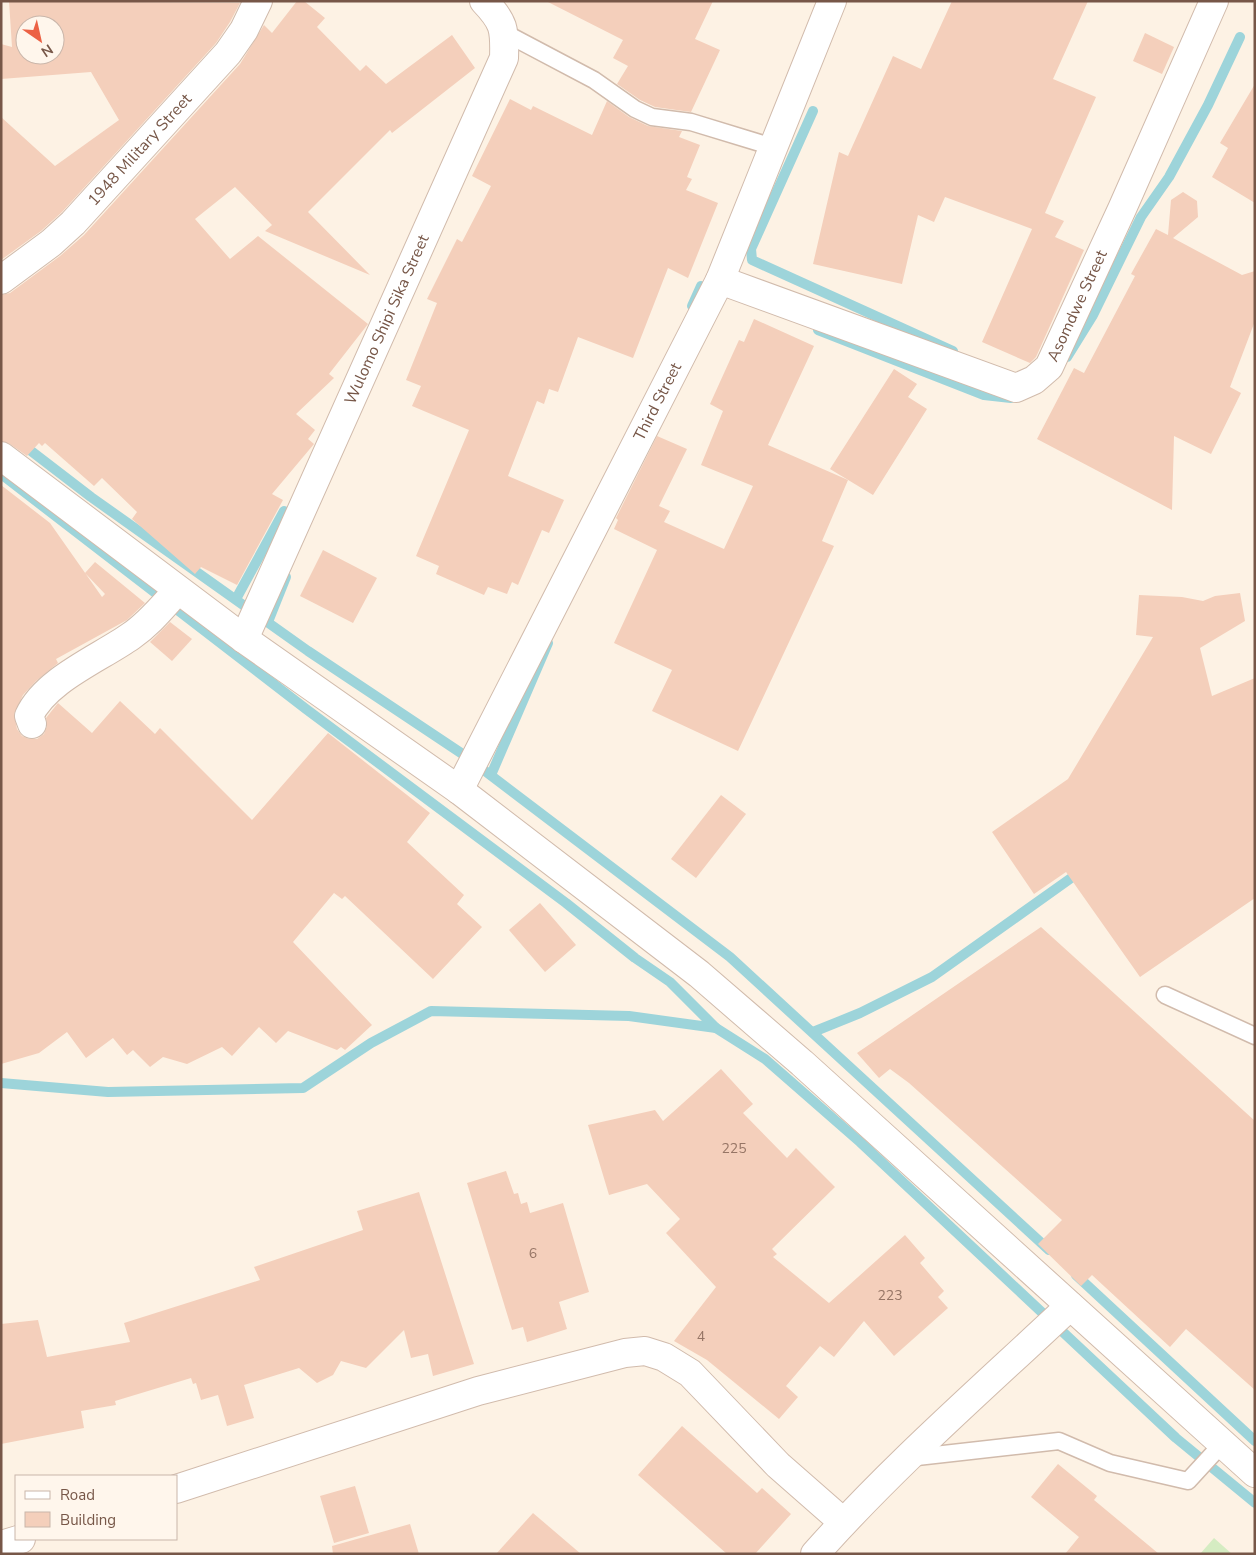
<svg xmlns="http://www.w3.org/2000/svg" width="1256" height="1555" font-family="'Nunito Sans',sans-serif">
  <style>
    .green { fill: #d5ecc2 }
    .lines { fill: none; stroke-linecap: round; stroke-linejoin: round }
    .stream { stroke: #9dd4da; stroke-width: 10 }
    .building { fill: #f4cfbb; fill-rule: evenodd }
    .lane-casing { stroke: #d1bbac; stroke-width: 19 }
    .street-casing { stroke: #d1bbac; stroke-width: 30 }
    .lane { stroke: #fff; stroke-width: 16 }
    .street { stroke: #fff; stroke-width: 28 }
    .labels { text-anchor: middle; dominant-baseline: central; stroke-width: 5; stroke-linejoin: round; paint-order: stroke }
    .number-label { font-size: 14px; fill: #967565 }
    .street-label { font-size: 16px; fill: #775748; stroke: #fff6ec }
  </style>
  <rect width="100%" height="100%" fill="#fdf2e4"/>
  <path class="green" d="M 1214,1538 L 1232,1554 L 1200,1554 Z"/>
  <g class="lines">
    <g class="stream">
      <path d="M 813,111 L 751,249 L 752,260 L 953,351"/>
      <path d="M 692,306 L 701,286"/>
      <path d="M 818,330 L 984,395 L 1011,398"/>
      <path d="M 1067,357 L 1093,315 L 1141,217 L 1169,177 L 1208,105 L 1240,37"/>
      <path d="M 22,444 L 91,497 L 308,651 L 464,755 L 730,957 L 1049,1250"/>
      <path d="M 1,474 L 306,709 L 566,903 L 635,958 L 670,982 L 716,1028 L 765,1059 L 860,1142 L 1176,1438 L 1255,1503"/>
      <path d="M 236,599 L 284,511"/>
      <path d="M 268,622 L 286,577"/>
      <path d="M 491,775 L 548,643"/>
      <path d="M 813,1032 L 860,1013 L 932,977 L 1081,871"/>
      <path d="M 1,1083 L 108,1092 L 303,1088 L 371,1043 L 431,1011 L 629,1016 L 716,1028"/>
      <path d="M 1076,1275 L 1255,1441"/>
    </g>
  </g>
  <g class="building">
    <path d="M 9,1 L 240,3 L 230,22 L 216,43 L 62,212 L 41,231 L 1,260 L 1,117 L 55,166 L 119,120 L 91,72 L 1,79 L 1,44 L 12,47 ZM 25,25 L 55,25 L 55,55 L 25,55 Z"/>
    <path d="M 297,1 L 304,1 L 325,18 L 317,27 L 360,71 L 366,65 L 386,84 L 452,35 L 475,68 L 392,133 L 390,130 L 308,212 L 370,275 L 265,231 L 272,225 L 235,187 L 195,219 L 230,259 L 258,236 L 368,324 L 329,374 L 334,378 L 296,414 L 315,430 L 308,439 L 314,444 L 272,494 L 283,500 L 237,585 L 201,567 L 195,574 L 132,519 L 137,512 L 102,478 L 94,486 L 45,443 L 42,446 L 39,443 L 27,456 L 10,444 L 1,441 L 1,295 L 10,293 L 60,256 L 84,235 L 240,64 L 264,25 L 272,33 Z"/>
    <path d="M 546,1 L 713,1 L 695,39 L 720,50 L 691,112 L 655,107 L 640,100 L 617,84 L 628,66 L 613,58 L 623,40 Z"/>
    <path d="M 952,1 L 1088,1 L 1053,79 L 1096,97 L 1045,213 L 1064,221 L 1055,237 L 1084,250 L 1036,357 L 1030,363 L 982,342 L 1032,229 L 945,197 L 934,222 L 918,215 L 902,284 L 813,264 L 839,152 L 848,156 L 893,56 L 921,69 Z"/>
    <path d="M 1145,33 L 1174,47 L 1162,74 L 1133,61 Z"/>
    <path d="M 1255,84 L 1255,203 L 1212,177 L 1228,148 L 1220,143 Z"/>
    <path d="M 510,99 L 531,110 L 533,106 L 592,135 L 607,101 L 629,117 L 648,126 L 682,131 L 679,137 L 700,145 L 687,177 L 692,179 L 686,190 L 718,203 L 688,278 L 668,268 L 633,358 L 578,337 L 558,392 L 549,389 L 544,404 L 537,401 L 508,476 L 564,500 L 549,533 L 542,530 L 518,585 L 512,582 L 507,594 L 488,587 L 484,595 L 436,574 L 439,566 L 416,556 L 469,430 L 412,406 L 421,386 L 406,380 L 437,303 L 427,299 L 457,239 L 462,242 L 491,186 L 472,176 Z"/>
    <path d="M 1183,192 L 1197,201 L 1198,217 L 1173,238 L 1242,275 L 1255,271 L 1255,321 L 1230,387 L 1241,393 L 1211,454 L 1174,436 L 1172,510 L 1037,439 L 1074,368 L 1084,373 L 1135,276 L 1131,274 L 1156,229 L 1168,235 L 1171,200 Z"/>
    <path d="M 754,319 L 814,346 L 768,445 L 848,480 L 822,541 L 834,546 L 738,751 L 652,711 L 672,670 L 614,643 L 657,550 L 614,529 L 618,520 L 616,518 L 657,436 L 687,449 L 659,506 L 670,511 L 664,522 L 724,549 L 753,486 L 701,465 L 723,411 L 710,404 L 739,340 L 744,342 Z"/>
    <path d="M 894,369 L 917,384 L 908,397 L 927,409 L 873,495 L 830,469 Z"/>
    <path d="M 1,485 L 50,523 L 102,597 L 105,594 L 85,573 L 95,562 L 145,603 L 127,620 L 56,659 L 58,663 L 36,681 L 23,695 L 14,714 L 17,729 L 22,736 L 29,739 L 37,739 L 44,734 L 47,726 L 46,718 L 58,703 L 92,733 L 120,701 L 155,734 L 160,728 L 252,820 L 328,733 L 430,813 L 407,842 L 464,895 L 457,904 L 482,927 L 433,979 L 345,896 L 342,899 L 334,893 L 293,942 L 372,1025 L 345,1050 L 341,1047 L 337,1050 L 288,1031 L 276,1043 L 259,1027 L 232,1056 L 222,1047 L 187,1064 L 163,1057 L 150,1067 L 133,1050 L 127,1055 L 113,1038 L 86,1058 L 67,1032 L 39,1053 L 1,1064 Z"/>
    <path d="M 323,550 L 377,578 L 353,623 L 300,596 Z"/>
    <path d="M 1240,593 L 1245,621 L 1200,648 L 1212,696 L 1255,678 L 1255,898 L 1140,977 L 1066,872 L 1034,894 L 992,832 L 1068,779 L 1153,637 L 1136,635 L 1139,595 L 1182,597 L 1203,601 L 1215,596 Z"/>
    <path d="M 170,622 L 192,639 L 172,661 L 150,642 Z"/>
    <path d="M 721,795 L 746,814 L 696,878 L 671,859 Z"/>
    <path d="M 540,903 L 576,945 L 545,972 L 509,930 Z"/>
    <path d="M 1041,927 L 1255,1121 L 1255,1390 L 1186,1329 L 1170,1347 L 1092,1275 L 1081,1286 L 1038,1244 L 1062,1220 L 909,1083 L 890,1069 L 879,1078 L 857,1053 Z"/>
    <path d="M 721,1069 L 753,1104 L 743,1113 L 787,1158 L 796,1148 L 835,1187 L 772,1249 L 777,1254 L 773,1257 L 829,1303 L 905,1235 L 925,1258 L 920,1263 L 944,1291 L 938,1297 L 948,1308 L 894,1356 L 864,1321 L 834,1357 L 820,1346 L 786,1386 L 798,1397 L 779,1419 L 707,1360 L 674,1341 L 716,1287 L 666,1233 L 680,1219 L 647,1184 L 609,1195 L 588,1125 L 655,1110 L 663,1121 Z"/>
    <path d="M 506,1171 L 514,1194 L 518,1193 L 521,1204 L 527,1202 L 530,1213 L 563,1203 L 589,1292 L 559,1302 L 567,1329 L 527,1342 L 523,1327 L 512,1330 L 467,1183 Z"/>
    <path d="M 419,1192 L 474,1364 L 433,1376 L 428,1354 L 411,1358 L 404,1330 L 366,1368 L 341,1361 L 333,1375 L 317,1383 L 299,1368 L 244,1385 L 254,1418 L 227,1426 L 218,1395 L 201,1400 L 196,1383 L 193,1384 L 191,1378 L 115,1401 L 116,1405 L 81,1411 L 84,1428 L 1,1444 L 1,1324 L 38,1320 L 47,1357 L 130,1342 L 124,1323 L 260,1280 L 254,1267 L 363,1230 L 357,1211 Z"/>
    <path d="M 682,1426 L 757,1493 L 762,1488 L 791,1514 L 755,1554 L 727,1554 L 638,1475 Z"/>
    <path d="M 1058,1464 L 1097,1496 L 1094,1500 L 1159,1554 L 1065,1554 L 1079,1537 L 1031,1497 Z"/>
    <path d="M 355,1486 L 369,1533 L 334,1543 L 320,1496 Z"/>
    <path d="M 533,1513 L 581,1554 L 496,1554 Z"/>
    <path d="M 410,1524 L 419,1554 L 333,1554 L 332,1546 Z"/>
  </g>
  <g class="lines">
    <g class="lane-casing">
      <g id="lane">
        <path d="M 505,33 L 594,80 L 635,109 L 652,117 L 691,122 L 773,147"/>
        <path d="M 1165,995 L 1255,1036"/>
        <path d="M 908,1458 L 1059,1441 L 1110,1463 L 1188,1481 L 1222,1444"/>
      </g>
    </g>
    <g class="street-casing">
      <g id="street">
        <path id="s1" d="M 1,280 L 51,243 L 73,223 L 228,53 L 244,30 L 258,1"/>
        <path id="s2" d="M 720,280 L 1016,388 L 1034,380 L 1049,367 L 1122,209 L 1214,1"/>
        <path d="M 1,456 L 244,639 L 459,790 L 699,974 L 802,1063 L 1255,1473"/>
        <path id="s3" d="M 244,639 L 504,58 C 505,29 504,22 484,1"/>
        <path d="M 32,724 L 29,716 C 45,680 100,658 131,636 C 150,623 163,606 178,590"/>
        <path id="s4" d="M 459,790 L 720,280 L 832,1"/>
        <path d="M 176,1489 L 478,1391 L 625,1353 L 645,1351 L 664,1357 L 690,1373 L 778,1465 L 843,1522"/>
        <path d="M 1,1545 L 21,1539"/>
        <path d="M 815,1554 C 894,1465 984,1387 1070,1306"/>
      </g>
    </g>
    <use href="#lane" class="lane"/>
    <use href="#street" class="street"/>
  </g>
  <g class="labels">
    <g class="number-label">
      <text x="734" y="1148">225</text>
      <text x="533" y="1253">6</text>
      <text x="890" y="1295">223</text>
      <text x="701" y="1336">4</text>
    </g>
    <g class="street-label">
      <text stroke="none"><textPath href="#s1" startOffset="191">1948 Military Street</textPath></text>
      <text stroke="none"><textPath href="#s2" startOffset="422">Asomdwe Street</textPath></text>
      <text stroke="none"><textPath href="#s3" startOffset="350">Wulomo Shipi Sika Street</textPath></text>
      <text stroke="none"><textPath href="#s4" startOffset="436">Third Street</textPath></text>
    </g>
  </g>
  <rect width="1256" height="1555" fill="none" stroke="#775748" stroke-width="5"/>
  <rect x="15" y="1475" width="162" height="65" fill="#fff6ec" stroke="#c9b6aa"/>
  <rect x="25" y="1491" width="25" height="8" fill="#ffffff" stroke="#c9b6aa"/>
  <text x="60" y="1500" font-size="15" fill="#775748">Road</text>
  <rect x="25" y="1512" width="25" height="15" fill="#f4cfbb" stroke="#c9b6aa"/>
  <text x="60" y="1525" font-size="15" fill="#775748">Building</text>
  <g transform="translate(40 40) rotate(146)"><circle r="24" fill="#fff6ec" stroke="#c9b6aa"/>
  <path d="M0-4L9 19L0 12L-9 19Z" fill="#ec6144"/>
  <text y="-8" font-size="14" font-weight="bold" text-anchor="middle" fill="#775748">N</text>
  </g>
</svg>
